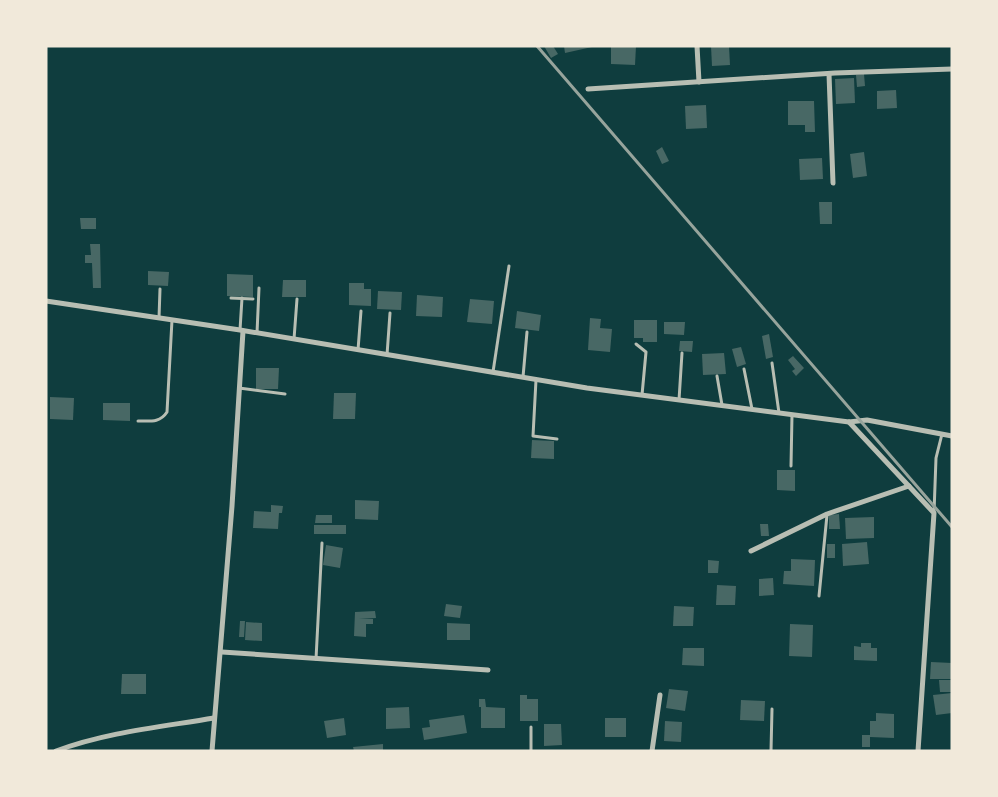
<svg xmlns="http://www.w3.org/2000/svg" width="998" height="797" font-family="Quicksand,sans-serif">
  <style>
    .building { fill: #486865 }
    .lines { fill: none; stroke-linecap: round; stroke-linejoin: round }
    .service { stroke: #b8beb3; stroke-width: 3 }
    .minor { stroke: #b8beb3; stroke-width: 5 }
    .rail { stroke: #97a49c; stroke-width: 3 }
  </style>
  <rect width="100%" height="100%" fill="#0f3d3e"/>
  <g class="building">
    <path d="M 544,46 L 553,46 L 558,54 L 551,58 Z"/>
    <path d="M 564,46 L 592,46 L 592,47 L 565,53 Z"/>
    <path d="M 611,46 L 636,46 L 635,65 L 611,64 Z"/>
    <path d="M 711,46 L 729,46 L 730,65 L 712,66 Z"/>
    <path d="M 864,74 L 865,86 L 857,87 L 856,75 Z"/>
    <path d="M 854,78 L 855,103 L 836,104 L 835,79 Z"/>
    <path d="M 896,90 L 897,108 L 877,109 L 877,91 Z"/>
    <path d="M 788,101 L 814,101 L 815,132 L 805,132 L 805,125 L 788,125 Z"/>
    <path d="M 706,105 L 707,128 L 686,129 L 685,106 Z"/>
    <path d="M 662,147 L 669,161 L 662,164 L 656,151 Z"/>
    <path d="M 864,152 L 867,176 L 853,178 L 850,154 Z"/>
    <path d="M 822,158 L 823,179 L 800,180 L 799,159 Z"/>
    <path d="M 819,202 L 832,202 L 832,224 L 820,224 Z"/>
    <path d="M 80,218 L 96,218 L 96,229 L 81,229 Z"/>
    <path d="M 90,244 L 100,244 L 101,288 L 93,288 L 92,263 L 85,263 L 85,255 L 91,255 Z"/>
    <path d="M 148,271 L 169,272 L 168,286 L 148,285 Z"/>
    <path d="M 227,274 L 253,275 L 253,297 L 227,296 Z"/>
    <path d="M 283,280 L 306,280 L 306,297 L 282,297 Z"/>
    <path d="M 349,283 L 364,283 L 364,289 L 371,289 L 371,306 L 349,305 Z"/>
    <path d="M 378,291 L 402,292 L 401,310 L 377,309 Z"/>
    <path d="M 417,295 L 443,297 L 442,317 L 416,316 Z"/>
    <path d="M 470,299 L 494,301 L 492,324 L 467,322 Z"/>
    <path d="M 517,311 L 541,315 L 539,331 L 515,328 Z"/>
    <path d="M 590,318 L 601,319 L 600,328 L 612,329 L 610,352 L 588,350 Z"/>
    <path d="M 634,320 L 657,320 L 657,342 L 643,342 L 643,338 L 634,338 Z"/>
    <path d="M 664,322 L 685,322 L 684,335 L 664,334 Z"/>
    <path d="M 769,334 L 773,357 L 766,359 L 762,336 Z"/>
    <path d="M 680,341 L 693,341 L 692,352 L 679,351 Z"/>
    <path d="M 741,347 L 746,364 L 737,367 L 732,349 Z"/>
    <path d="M 724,353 L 726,374 L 703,375 L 702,354 Z"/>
    <path d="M 793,356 L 804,368 L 796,376 L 792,371 L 795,369 L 788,360 Z"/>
    <path d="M 256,368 L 279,368 L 278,389 L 256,389 Z"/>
    <path d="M 334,393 L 356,393 L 355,419 L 333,419 Z"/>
    <path d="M 50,397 L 74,398 L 73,420 L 50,419 Z"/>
    <path d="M 103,403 L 130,403 L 130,421 L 103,420 Z"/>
    <path d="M 532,440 L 554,441 L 554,459 L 531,458 Z"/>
    <path d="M 777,470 L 795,470 L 795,491 L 777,490 Z"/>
    <path d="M 355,500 L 379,501 L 378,520 L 355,519 Z"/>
    <path d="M 271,505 L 283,506 L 282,513 L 279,513 L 278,529 L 253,528 L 254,511 L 271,512 Z"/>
    <path d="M 839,514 L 840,529 L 829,529 L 829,515 Z"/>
    <path d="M 316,515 L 332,515 L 332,523 L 315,523 Z"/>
    <path d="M 874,517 L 874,538 L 846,539 L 845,518 Z"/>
    <path d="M 760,524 L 768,524 L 769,536 L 761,536 Z"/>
    <rect x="314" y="525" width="32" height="9"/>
    <path d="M 867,542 L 869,564 L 843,566 L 842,544 Z"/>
    <rect x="827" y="544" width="8" height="14"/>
    <path d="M 326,545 L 343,548 L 340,568 L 323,565 Z"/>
    <path d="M 791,559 L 815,560 L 814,586 L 783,584 L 784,571 L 791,571 Z"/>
    <path d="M 708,560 L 719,561 L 718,573 L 708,573 Z"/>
    <path d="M 773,578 L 774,595 L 759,596 L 759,579 Z"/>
    <path d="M 717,585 L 736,586 L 735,605 L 716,605 Z"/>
    <path d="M 446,604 L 462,606 L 460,618 L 444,616 Z"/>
    <path d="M 674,606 L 694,607 L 693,626 L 673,626 Z"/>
    <path d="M 375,611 L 376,618 L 359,619 L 373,619 L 373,624 L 366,624 L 366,637 L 354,636 L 355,612 Z"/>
    <path d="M 240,621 L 245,621 L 244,637 L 239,637 Z"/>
    <path d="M 246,622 L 262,623 L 262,641 L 245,640 Z"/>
    <path d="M 447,623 L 470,624 L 470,640 L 447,640 Z"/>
    <path d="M 790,624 L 813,625 L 812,657 L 789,656 Z"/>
    <path d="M 861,643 L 871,643 L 871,648 L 877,648 L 877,661 L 854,660 L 854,646 L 861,647 Z"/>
    <path d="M 683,648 L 704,648 L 704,666 L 682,665 Z"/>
    <path d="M 931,662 L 952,663 L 952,679 L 930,679 Z"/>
    <path d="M 122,674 L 146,674 L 146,694 L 121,694 Z"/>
    <path d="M 939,680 L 952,680 L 952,692 L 940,692 Z"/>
    <path d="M 669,689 L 688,691 L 685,711 L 666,708 Z"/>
    <path d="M 952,693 L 952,713 L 936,715 L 933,695 Z"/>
    <path d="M 520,695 L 527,695 L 527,699 L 538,699 L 538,721 L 520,721 Z"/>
    <path d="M 479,699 L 485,699 L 486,707 L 505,708 L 505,728 L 481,728 L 481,707 L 479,707 Z"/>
    <path d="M 741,700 L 765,701 L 764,721 L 740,720 Z"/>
    <path d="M 409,707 L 410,728 L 386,729 L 386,708 Z"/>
    <path d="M 876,713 L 894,714 L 894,738 L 870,737 L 870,747 L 862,747 L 862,735 L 870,735 L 870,721 L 876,721 Z"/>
    <path d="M 464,715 L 467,733 L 424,740 L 422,728 L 430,727 L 429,720 Z"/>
    <path d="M 344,718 L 346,735 L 327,738 L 324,721 Z"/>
    <rect x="605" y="718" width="21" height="19"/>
    <path d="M 665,721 L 682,722 L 681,742 L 664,741 Z"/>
    <path d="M 544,724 L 561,724 L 562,745 L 544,746 Z"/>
    <path d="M 383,744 L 383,751 L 354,751 L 353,747 Z"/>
  </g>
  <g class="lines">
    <g class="service">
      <path d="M 231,298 L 253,299"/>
      <path d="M 159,318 L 160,289"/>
      <path d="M 240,330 L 242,298"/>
      <path d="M 257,333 L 259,288"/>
      <path d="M 294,339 L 297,299"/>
      <path d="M 636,344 L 646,352 L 642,395"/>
      <path d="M 358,350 L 361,311"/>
      <path d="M 387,355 L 390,313"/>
      <path d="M 772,363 L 779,413"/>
      <path d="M 744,369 L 752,409"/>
      <path d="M 493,372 L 509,266"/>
      <path d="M 717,376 L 722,405"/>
      <path d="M 523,377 L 527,332"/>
      <path d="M 536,380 L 533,436 L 557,439"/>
      <path d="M 239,388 L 285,394"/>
      <path d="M 679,400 L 682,353"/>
      <path d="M 138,421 C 150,421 160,423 167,412 L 172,320"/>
      <path d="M 791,466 L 792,415"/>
      <path d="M 934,513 L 936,458 L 942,434"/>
      <path d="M 819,596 L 827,515"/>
      <path d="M 316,659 L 322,543"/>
      <path d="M 531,751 L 531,727"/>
      <path d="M 771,751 L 772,709"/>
    </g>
    <g class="minor">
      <path d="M 697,46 L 699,82"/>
      <path d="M 829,74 L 833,183"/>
      <path d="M 588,89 L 835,73 L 952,69"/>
      <path d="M 46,301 L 240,330 L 587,388 L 849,422 L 867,420 L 952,436"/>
      <path d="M 849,422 L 934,513 L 918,751"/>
      <path d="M 751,551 L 827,514 L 909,486"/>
      <path d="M 222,652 L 488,670"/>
      <path d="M 56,751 C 107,732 161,727 214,718"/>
      <path d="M 212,751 L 232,506 L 243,331"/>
      <path d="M 652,751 L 660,695"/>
    </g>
    <path class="rail" d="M 537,46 L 952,527"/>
  </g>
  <rect width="998" height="797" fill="none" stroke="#f1e9da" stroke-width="95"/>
</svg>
